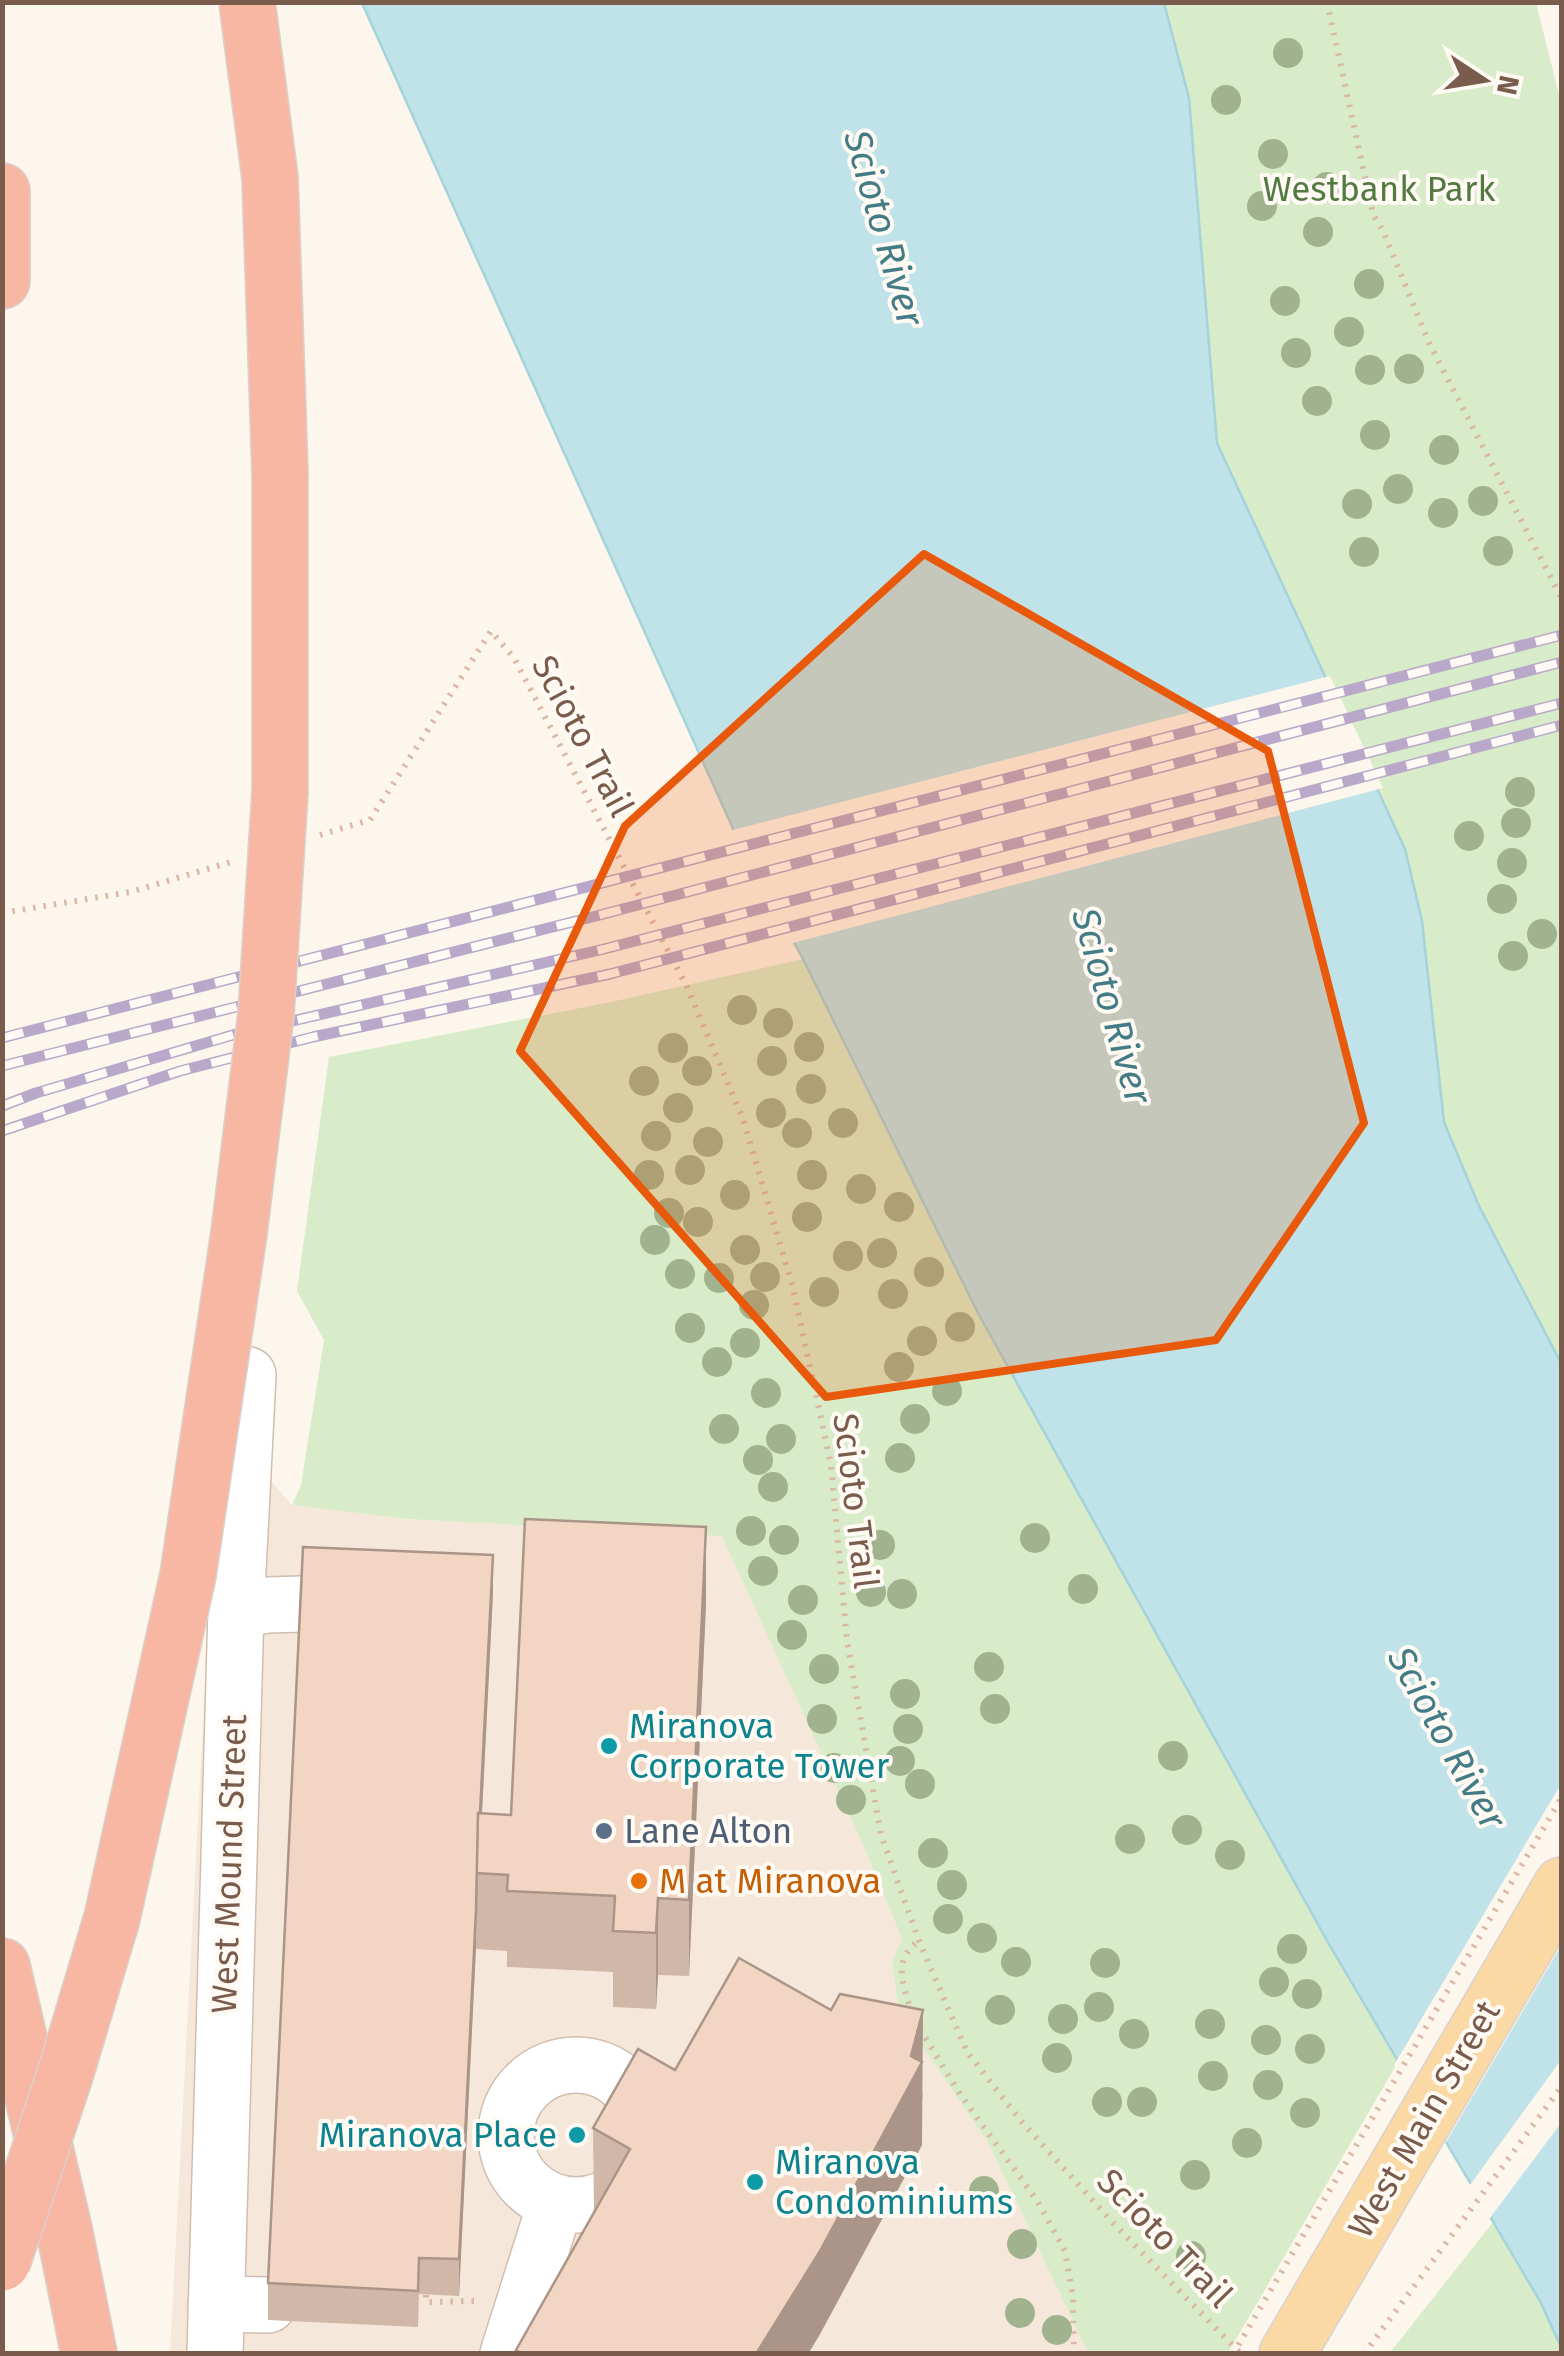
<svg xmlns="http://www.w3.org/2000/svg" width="1564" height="2356" font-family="'Fira Sans',sans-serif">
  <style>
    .residential { fill: #f5e8da }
    .green { fill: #d8ecc9 }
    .water { fill: #bfe3e8; stroke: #a5d3da; stroke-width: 2.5 }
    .pier { fill: #fdf6ec }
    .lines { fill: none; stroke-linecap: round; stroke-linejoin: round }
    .minor-casing { stroke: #d1beb0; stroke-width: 58 }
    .major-casing { stroke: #dad1cd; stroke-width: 58 }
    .highway-casing { stroke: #dad1cd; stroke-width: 58 }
    .path { stroke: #d9b8a5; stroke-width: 6; stroke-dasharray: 2.5 8; stroke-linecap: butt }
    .minor { stroke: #fff; stroke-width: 55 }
    .major { stroke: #fbd9a5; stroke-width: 55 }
    .highway { stroke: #f7b7a3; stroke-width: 55 }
    .rail-casing { stroke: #b9a8c9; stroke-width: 11 }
    .rail { stroke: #fffaf3; stroke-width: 8; stroke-dasharray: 22; stroke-linecap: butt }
    .highway-bridge-casing { stroke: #dad1cd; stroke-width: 58; stroke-linecap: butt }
    .path-bridge { stroke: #d9b8a5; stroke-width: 6; stroke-dasharray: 2.5 8; stroke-linecap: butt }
    .highway-bridge { stroke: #f7b7a3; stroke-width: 55 }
    .tree { fill: #a0b28e }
    .wall { fill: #d1b7a8 }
    .shaded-wall { fill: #aa9588 }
    .building { fill: #f3d5c3; stroke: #aa9588; stroke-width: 2.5 }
    .marked { fill: #e8590c; fill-opacity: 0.2; stroke: #e8590c; stroke-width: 8; stroke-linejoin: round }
    .culture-dot { fill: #0f9aa8; stroke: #fffaf3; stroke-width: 4 }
    .service-dot { fill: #5c6f8a; stroke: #fffaf3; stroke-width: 4 }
    .food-dot { fill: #e8710a; stroke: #fffaf3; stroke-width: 4 }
    .labels { text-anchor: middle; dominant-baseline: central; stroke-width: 8; stroke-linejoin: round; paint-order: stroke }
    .park-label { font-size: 35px; fill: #537a41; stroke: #fffaf3 }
    .street-label { font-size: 35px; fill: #7a5c4d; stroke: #fffaf3 }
    .culture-label { font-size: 35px; fill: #0d838f; stroke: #fffaf3; text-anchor: start }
    .service-label { font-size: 35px; fill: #4e5e75; stroke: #fffaf3; text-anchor: start }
    .food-label { font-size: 35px; fill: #c56008; stroke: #fffaf3; text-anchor: start }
    .water-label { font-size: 38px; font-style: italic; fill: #437c86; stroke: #fffaf3 }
  </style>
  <rect width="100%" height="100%" fill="#fdf6ec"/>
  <path class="residential" d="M 216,1474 L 270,1480 L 292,1505 L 407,1519 L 722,1535 L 865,1849 L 902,1939 L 892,1962 L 899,2012 L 989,2144 L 1088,2353 L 170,2354 Z"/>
  <g class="green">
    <path d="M 1164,3 L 1536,3 L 1562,107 L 1561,1363 L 1479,1206 L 1444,1122 L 1422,921 L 1405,849 L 1217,443 L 1189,98 Z"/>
    <path d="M 803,959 L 978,1313 L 1330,1946 L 1398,2062 L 1228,2353 L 1088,2353 L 989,2144 L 899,2012 L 892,1962 L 902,1939 L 865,1849 L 722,1536 L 407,1519 L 292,1505 L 301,1485 L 324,1340 L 297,1291 L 329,1057 L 611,1002 Z"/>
    <path d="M 1493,2222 L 1540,2301 L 1562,2347 L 1561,2354 L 1389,2354 Z"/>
  </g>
  <path class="water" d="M 362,3 L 1164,3 L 1189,98 L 1217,443 L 1405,849 L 1422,921 L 1444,1122 L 1479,1206 L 1561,1363 L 1561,2347 L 1540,2301 L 1330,1946 L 978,1313 L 803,959 L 739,842 Z"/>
  <g class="pier">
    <path d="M 1330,676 L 1383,788 L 789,944 L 729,831 Z"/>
    <path d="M 1561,1784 L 1561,1946 L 1443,2147 L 1394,2065 Z"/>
    <path d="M 1561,2060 L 1561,2123 L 1487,2222 L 1467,2189 Z"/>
  </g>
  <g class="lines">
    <g class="minor-casing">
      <g id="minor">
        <path d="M 236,1610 L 267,1605 L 302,1604"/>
        <circle cx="576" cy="2135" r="70"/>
        <path d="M 216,2304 L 268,2305"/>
        <path d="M 215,2354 L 236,1610 L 248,1375"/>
        <path d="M 508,2354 L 556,2202"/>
      </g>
    </g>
    <g class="major-casing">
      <path id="major" d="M 1287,2354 L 1562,1885"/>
    </g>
    <g class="highway-casing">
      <g id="highway">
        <path d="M 2,191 L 2,281"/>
        <path d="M 2,1966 L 64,2229 L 89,2354"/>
      </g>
    </g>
    <g class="path">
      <path d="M 1327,2 L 1373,214 L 1384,233 L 1430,345 L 1562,599"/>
      <path d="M 320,835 L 370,820 L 491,631 L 514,658 L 687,987 L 743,1119 L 793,1288 L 831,1465 L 847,1641 L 881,1835 L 919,1941 L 967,2052 L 1021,2121 L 1114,2224 L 1240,2353"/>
      <path d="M 2,913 L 130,892 L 231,862"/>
      <path d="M 912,2014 C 904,1986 891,1960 919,1941"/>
      <path d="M 920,2029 L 960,2094 L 1038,2202 L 1065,2251 L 1073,2297 L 1074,2354"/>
      <path d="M 426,2295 L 426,2302 L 476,2301"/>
      <path d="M 1364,2354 L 1562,2086"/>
    </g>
    <use href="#minor" class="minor"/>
    <use href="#major" class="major"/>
    <use href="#highway" class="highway"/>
    <g class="rail-casing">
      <g id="rail">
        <path d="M 2,1038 L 1562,635"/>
        <path d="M 2,1066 L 596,916 L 1562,662"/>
        <path d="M 2,1106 L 36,1093 L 236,1034 L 604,949 L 1562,703"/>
        <path d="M 2,1131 L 180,1071 L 313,1037 L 610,974 L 1562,725"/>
      </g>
    </g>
    <use href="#rail" class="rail"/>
    <g class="highway-bridge-casing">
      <path id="highway-bridge" d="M 2,2263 L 65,2075 L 112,1918 L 188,1575 L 239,1233 L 266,1014 L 280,792 L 280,473 L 270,178 L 247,2"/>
    </g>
    <path class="path-bridge" d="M 1233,2354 L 1562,1797"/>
    <use href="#highway-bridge" class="highway-bridge"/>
  </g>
  <g class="tree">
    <circle cx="1288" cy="53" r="15"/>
    <circle cx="1226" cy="100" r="15"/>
    <circle cx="1273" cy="154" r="15"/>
    <circle cx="1327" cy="187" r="15"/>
    <circle cx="1262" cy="206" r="15"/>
    <circle cx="1318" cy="232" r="15"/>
    <circle cx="1369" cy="284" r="15"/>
    <circle cx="1285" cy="301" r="15"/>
    <circle cx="1349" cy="332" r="15"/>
    <circle cx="1296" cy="353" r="15"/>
    <circle cx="1409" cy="369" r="15"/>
    <circle cx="1370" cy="370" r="15"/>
    <circle cx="1317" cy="401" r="15"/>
    <circle cx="1375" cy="435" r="15"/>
    <circle cx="1444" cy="450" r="15"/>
    <circle cx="1398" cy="489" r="15"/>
    <circle cx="1483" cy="501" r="15"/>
    <circle cx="1357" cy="504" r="15"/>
    <circle cx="1443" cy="513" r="15"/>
    <circle cx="1498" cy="551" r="15"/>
    <circle cx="1364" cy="552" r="15"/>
    <circle cx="1520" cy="792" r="15"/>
    <circle cx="1516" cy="823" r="15"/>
    <circle cx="1469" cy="836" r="15"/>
    <circle cx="1512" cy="863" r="15"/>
    <circle cx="1502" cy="899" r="15"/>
    <circle cx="1542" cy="934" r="15"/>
    <circle cx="1513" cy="956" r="15"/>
    <circle cx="742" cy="1010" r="15"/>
    <circle cx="778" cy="1023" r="15"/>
    <circle cx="809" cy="1047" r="15"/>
    <circle cx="673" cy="1048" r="15"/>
    <circle cx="772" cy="1061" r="15"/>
    <circle cx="697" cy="1071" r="15"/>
    <circle cx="644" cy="1081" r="15"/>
    <circle cx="811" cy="1089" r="15"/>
    <circle cx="678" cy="1108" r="15"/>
    <circle cx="771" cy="1113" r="15"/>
    <circle cx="843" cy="1123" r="15"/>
    <circle cx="797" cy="1133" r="15"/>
    <circle cx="656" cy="1136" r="15"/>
    <circle cx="708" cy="1142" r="15"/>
    <circle cx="690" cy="1170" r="15"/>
    <circle cx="649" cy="1175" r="15"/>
    <circle cx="812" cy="1175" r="15"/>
    <circle cx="861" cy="1189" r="15"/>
    <circle cx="735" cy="1195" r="15"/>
    <circle cx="899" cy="1207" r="15"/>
    <circle cx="669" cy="1213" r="15"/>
    <circle cx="807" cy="1217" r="15"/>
    <circle cx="698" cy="1222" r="15"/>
    <circle cx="655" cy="1240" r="15"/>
    <circle cx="745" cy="1250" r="15"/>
    <circle cx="882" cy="1253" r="15"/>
    <circle cx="848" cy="1256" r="15"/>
    <circle cx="929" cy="1272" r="15"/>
    <circle cx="680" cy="1274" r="15"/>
    <circle cx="765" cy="1277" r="15"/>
    <circle cx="719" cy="1278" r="15"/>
    <circle cx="824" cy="1292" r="15"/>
    <circle cx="893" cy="1294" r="15"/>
    <circle cx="754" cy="1305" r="15"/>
    <circle cx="960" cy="1327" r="15"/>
    <circle cx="690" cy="1328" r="15"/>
    <circle cx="922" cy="1341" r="15"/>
    <circle cx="745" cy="1343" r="15"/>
    <circle cx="717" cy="1362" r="15"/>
    <circle cx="899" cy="1367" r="15"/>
    <circle cx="947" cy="1391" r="15"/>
    <circle cx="766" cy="1393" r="15"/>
    <circle cx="915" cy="1419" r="15"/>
    <circle cx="724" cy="1429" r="15"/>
    <circle cx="781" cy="1439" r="15"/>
    <circle cx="900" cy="1458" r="15"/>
    <circle cx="758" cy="1460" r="15"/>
    <circle cx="773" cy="1487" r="15"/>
    <circle cx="751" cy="1531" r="15"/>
    <circle cx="1035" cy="1538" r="15"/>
    <circle cx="784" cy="1540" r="15"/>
    <circle cx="880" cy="1545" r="15"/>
    <circle cx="763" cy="1571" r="15"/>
    <circle cx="1083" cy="1589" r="15"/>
    <circle cx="871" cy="1592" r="15"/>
    <circle cx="902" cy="1594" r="15"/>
    <circle cx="803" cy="1600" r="15"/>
    <circle cx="792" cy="1635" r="15"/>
    <circle cx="989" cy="1667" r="15"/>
    <circle cx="824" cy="1669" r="15"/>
    <circle cx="905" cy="1694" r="15"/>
    <circle cx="995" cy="1709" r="15"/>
    <circle cx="822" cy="1719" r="15"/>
    <circle cx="908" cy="1729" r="15"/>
    <circle cx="1173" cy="1756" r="15"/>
    <circle cx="900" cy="1761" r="15"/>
    <circle cx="834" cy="1768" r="15"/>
    <circle cx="920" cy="1784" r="15"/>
    <circle cx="851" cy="1800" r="15"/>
    <circle cx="1187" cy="1830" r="15"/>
    <circle cx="1130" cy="1839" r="15"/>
    <circle cx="933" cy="1853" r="15"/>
    <circle cx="1230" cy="1855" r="15"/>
    <circle cx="952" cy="1885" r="15"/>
    <circle cx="948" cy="1919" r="15"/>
    <circle cx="982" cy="1938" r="15"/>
    <circle cx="1292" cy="1949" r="15"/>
    <circle cx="1016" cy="1962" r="15"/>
    <circle cx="1105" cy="1963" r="15"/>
    <circle cx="1274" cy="1982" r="15"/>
    <circle cx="1307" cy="1994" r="15"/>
    <circle cx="1099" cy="2007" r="15"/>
    <circle cx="1000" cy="2010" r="15"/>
    <circle cx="1063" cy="2019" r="15"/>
    <circle cx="1210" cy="2024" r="15"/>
    <circle cx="1134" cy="2034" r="15"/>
    <circle cx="1266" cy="2040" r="15"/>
    <circle cx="1310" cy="2049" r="15"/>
    <circle cx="1057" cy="2058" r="15"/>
    <circle cx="1213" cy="2076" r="15"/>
    <circle cx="1268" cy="2085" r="15"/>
    <circle cx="1107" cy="2102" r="15"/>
    <circle cx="1142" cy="2102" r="15"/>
    <circle cx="1305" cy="2113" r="15"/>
    <circle cx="1247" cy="2143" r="15"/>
    <circle cx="1195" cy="2175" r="15"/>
    <circle cx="984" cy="2191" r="15"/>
    <circle cx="1022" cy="2244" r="15"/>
    <circle cx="1191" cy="2256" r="15"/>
    <circle cx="1020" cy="2313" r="15"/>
    <circle cx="1057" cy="2330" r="15"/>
  </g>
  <g class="wall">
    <path d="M 493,1592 L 482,1813 L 511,1815 L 706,1604 L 689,1976 L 658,1975 L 656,2009 L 613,2007 L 613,1972 L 507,1967 L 507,1951 L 476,1949 L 476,1947 L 459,2296 L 419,2294 L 418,2327 L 268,2320 L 268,2283 Z"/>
    <path d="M 675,2070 L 923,2094 L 922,2100 L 922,2145 L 820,2334 L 808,2354 L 516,2354 L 516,2350 L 594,2212 L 593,2128 Z"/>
  </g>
  <g class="shaded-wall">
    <path d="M 706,1527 L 706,1604 L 689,1976 L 689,1900 Z"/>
    <path d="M 493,1555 L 493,1592 L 479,1873 L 477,1873 Z"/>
    <path d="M 658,1898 L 658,1975 L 656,2009 L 656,1933 Z"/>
    <path d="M 476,1910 L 476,1947 L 459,2296 L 459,2259 Z"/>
    <path d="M 923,2010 L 922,2145 L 820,2334 L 808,2354 L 756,2354 L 911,2056 Z"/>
  </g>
  <g class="building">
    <path d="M 525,1519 L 706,1527 L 689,1900 L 658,1898 L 656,1933 L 613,1931 L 615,1896 L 507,1891 L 508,1875 L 476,1873 L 478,1813 L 511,1815 Z"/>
    <path d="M 303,1547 L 493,1555 L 480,1813 L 478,1813 L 476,1910 L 459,2259 L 419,2258 L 418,2291 L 268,2283 Z"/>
    <path d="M 739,1958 L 831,2010 L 840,1994 L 923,2010 L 911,2056 L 922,2062 L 820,2251 L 756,2354 L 522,2354 L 516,2350 L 630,2149 L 593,2128 L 638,2049 L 675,2070 Z"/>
  </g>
  <path class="marked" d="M 924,554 L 1268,751 L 1364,1123 L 1216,1340 L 826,1397 L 520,1051 L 625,826 Z"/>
  <g class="culture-dot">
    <circle cx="609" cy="1746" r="10"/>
    <circle cx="577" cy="2135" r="10"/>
    <circle cx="755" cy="2182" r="10"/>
  </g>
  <circle class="service-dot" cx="604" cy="1831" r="10"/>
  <circle class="food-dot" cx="639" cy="1881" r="10"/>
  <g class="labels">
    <g class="park-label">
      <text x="1379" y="189">Westbank Park</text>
    </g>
    <g class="street-label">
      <text transform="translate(583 736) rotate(62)">Scioto Trail</text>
      <text transform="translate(856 1501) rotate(83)">Scioto Trail</text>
      <text transform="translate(229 1864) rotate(-88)">West Mound Street</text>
      <text transform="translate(1424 2119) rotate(-60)">West Main Street</text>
      <text transform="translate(1165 2238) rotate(46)">Scioto Trail</text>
    </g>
    <g class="culture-label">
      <text x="629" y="1726">Miranova<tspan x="629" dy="40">Corporate Tower</tspan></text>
      <text x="557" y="2135" text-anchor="end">Miranova Place</text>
      <text x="775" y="2162">Miranova<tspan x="775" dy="40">Condominiums</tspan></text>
    </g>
    <g class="service-label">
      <text x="624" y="1831">Lane Alton</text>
    </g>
    <g class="food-label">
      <text x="659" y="1881">M at Miranova</text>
    </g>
    <g class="water-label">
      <text transform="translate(884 228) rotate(74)">Scioto River</text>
      <text transform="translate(1112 1006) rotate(74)">Scioto River</text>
      <text transform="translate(1447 1738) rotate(61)">Scioto River</text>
    </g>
  </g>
  <rect width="1564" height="2356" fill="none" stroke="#7a5c4d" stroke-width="10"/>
  <g transform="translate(1484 80) rotate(102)" stroke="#fffaf3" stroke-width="8" paint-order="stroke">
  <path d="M0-8L18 38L0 25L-18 38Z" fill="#7a5c4d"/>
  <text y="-15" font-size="28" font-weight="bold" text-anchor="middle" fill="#7a5c4d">N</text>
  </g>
</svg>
